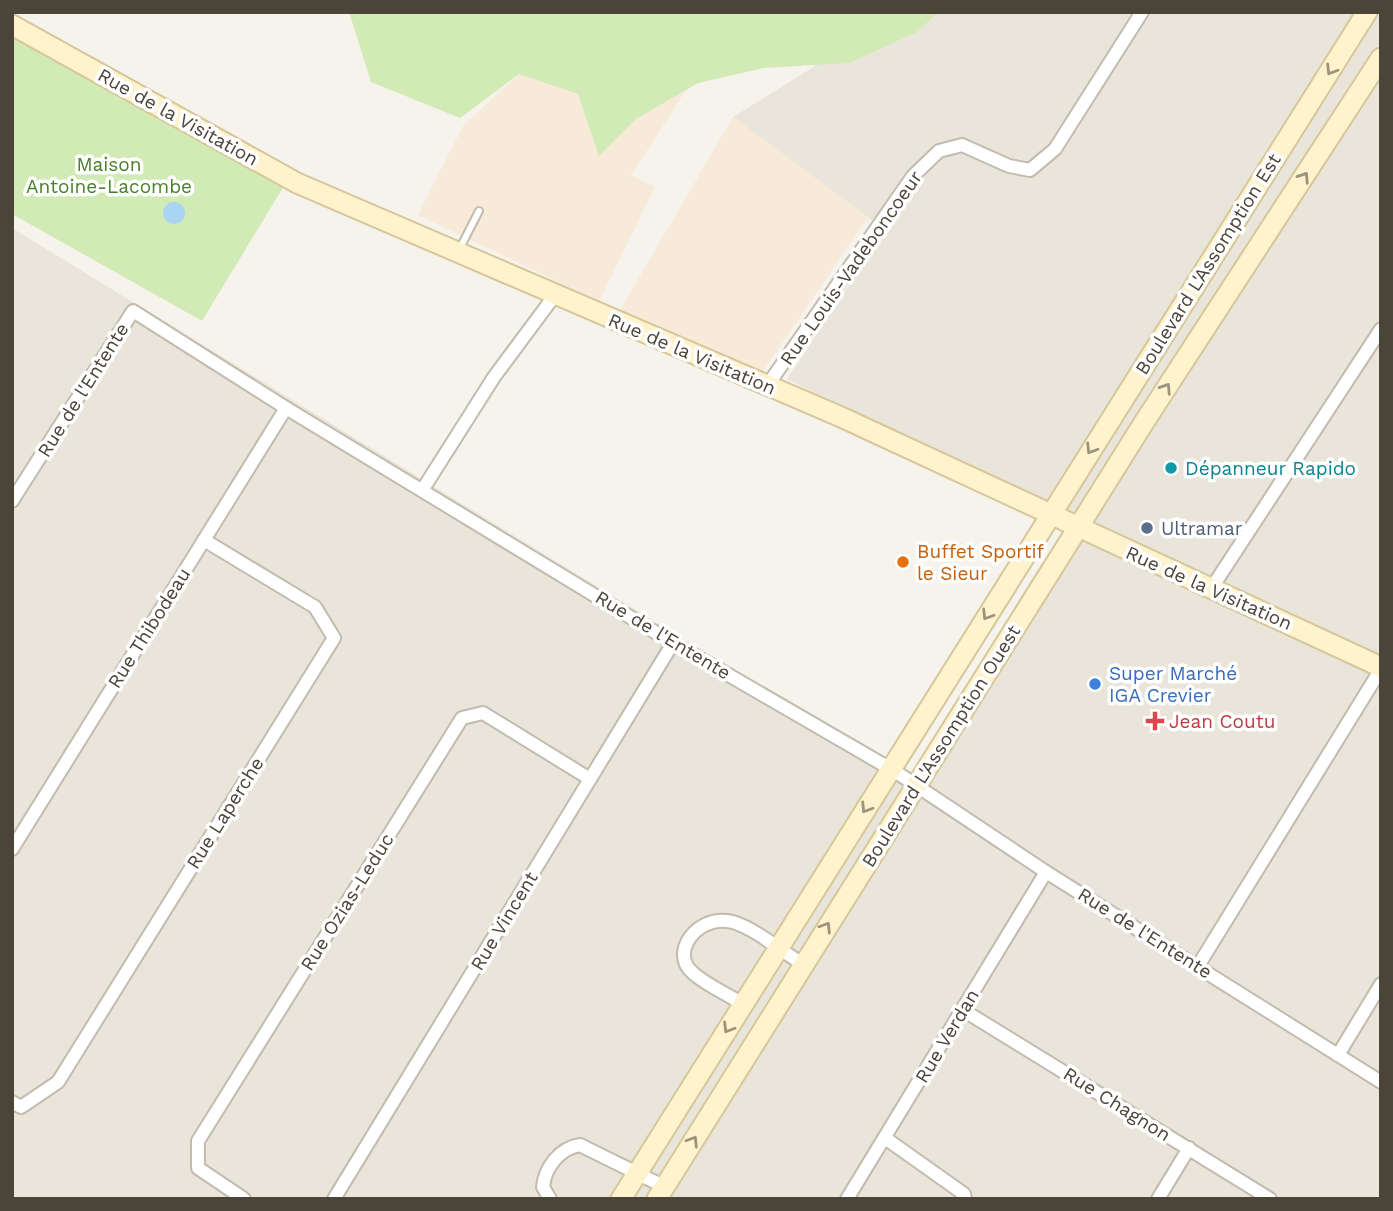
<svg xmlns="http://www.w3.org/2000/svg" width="1393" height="1211" font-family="'Work Sans',sans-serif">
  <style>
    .residential { fill: #eae5da }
    .commercial { fill: #f7ead8 }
    .green { fill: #d2eab5 }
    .water { fill: #a9d4f2 }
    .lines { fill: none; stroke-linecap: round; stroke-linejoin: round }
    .lane-casing { stroke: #c2bbae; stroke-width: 10 }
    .street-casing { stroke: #c2bbae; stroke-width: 16 }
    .secondary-casing { stroke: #d6c79b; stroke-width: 23 }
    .lane { stroke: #fff; stroke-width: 6 }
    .street { stroke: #fff; stroke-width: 12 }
    .secondary { stroke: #fff3cd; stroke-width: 19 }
    .oneway { stroke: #9c937c }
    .culture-dot { fill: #0f9aa8; stroke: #fff; stroke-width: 2.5 }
    .service-dot { fill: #5c6f8a; stroke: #fff; stroke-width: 2.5 }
    .food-dot { fill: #e8710a; stroke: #fff; stroke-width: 2.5 }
    .shop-dot { fill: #3f7fe0; stroke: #fff; stroke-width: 2.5 }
    .health-dot { fill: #e0444e; stroke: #fff; stroke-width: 2.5 }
    .labels { text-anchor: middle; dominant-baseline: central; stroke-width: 7; stroke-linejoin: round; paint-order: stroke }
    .street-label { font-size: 19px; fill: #4b4439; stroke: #fff }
    .park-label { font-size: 19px; fill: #4a7f2a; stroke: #fff }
    .culture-label { font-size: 19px; fill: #0d838f; stroke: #fff; text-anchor: start }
    .service-label { font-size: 19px; fill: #4e5e75; stroke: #fff; text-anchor: start }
    .food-label { font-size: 19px; fill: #c56008; stroke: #fff; text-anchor: start }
    .shop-label { font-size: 19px; fill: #366cbe; stroke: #fff; text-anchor: start }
    .health-label { font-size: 19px; fill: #be3a42; stroke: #fff; text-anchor: start }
  </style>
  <rect width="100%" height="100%" fill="#f6f3ec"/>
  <path class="residential" d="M 901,12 L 1381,12 L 1381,1199 L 12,1199 L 12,228 L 918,783 L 1077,532 L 787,379 L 885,230 L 733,117 Z"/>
  <g class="commercial">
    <path d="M 701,67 L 631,175 L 655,187 L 599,301 L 418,215 L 463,126 L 519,74 Z"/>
    <path d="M 733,117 L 868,217 L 762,373 L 620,310 Z"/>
  </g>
  <g class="green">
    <path d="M 346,12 L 938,12 L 917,32 L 849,63 L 764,68 L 698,83 L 636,119 L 599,156 L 578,94 L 519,74 L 460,118 L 371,82 L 350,15 Z"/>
    <path d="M 12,26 L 287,181 L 202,321 L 12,214 Z"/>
  </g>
  <circle class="water" cx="174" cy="213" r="11"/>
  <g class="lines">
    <g class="lane-casing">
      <path id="lane" d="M 459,250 L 479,211"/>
    </g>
    <g class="street-casing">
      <g id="street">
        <path d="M 767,386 L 913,176 L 939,151 L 962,145 L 1009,166 L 1030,170 L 1055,149 L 1142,12"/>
        <path d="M 423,489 L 494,377 L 555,295"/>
        <path d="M 12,501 L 133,311 L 286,408 L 663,637 L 896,772 L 1046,872 L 1381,1082"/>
        <path d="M 1211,589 L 1381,329"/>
        <path d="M 12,849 L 286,408"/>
        <path d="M 1198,966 L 1381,669"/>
        <path d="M 743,1004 C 729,995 704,984 692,972 C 670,952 697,917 727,921 C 749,923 783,953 803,964"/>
        <path d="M 963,1010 L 1270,1199"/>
        <path d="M 1338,1055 L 1381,984"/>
        <path d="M 12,1102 L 21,1107 L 58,1082 L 334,638 L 315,607 L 204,540"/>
        <path d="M 885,1138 L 964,1194 L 965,1199"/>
        <path d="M 244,1199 L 198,1168 L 198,1141 L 462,718 L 483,713 L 590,779"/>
        <path d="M 334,1199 L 673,643"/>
        <path d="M 550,1199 L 543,1187 C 545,1167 560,1148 580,1145 L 665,1187"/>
        <path d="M 847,1199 L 1046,872"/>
        <path d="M 1158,1199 L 1189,1148"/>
      </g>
    </g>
    <g class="secondary-casing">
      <g id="secondary">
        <path d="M 12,25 L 297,183 L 841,417 L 1381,667"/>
        <path d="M 621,1199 L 1367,12"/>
        <path d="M 657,1199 L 1143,424 L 1381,58"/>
      </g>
    </g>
    <use href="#lane" class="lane"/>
    <use href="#street" class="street"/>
    <use href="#secondary" class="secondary"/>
  </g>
  <defs><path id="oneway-chevron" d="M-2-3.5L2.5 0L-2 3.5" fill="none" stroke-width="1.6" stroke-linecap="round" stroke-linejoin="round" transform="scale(1.75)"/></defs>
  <g class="oneway">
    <use href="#oneway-chevron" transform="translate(1331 70) rotate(122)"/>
    <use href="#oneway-chevron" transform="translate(1304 177) rotate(-57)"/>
    <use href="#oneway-chevron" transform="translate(1166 388) rotate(-57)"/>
    <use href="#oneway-chevron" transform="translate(1091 449) rotate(122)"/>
    <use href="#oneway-chevron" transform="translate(987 615) rotate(122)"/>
    <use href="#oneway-chevron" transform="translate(866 808) rotate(122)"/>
    <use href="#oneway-chevron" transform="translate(826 927) rotate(-58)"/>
    <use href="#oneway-chevron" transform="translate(728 1028) rotate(122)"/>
    <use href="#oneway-chevron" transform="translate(693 1141) rotate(-58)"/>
  </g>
  <circle class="culture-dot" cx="1171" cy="468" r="7"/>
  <circle class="service-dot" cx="1147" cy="528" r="7"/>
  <circle class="food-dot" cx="903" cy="562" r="7"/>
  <circle class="shop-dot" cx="1095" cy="684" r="7"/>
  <path class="health-dot" d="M1151.5 710.5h7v7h7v7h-7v7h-7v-7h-7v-7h7z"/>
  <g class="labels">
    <g class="street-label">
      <text transform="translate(178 117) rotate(29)">Rue de la Visitation</text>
      <text transform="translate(1208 264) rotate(-58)">Boulevard L'Assomption Est</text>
      <text transform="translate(851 268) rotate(-55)">Rue Louis-Vadeboncoeur</text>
      <text transform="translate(692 354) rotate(23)">Rue de la Visitation</text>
      <text transform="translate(83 390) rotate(-58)">Rue de l'Entente</text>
      <text transform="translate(1209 588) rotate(24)">Rue de la Visitation</text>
      <text transform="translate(149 628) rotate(-58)">Rue Thibodeau</text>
      <text transform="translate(663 635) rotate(31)">Rue de l'Entente</text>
      <text transform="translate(941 746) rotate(-58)">Boulevard L'Assomption Ouest</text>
      <text transform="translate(225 813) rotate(-58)">Rue Laperche</text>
      <text transform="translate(347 902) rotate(-58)">Rue Ozias-Leduc</text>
      <text transform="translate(504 921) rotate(-59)">Rue Vincent</text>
      <text transform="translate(1145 933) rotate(32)">Rue de l'Entente</text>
      <text transform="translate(947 1036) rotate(-59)">Rue Verdan</text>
      <text transform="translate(1117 1104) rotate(32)">Rue Chagnon</text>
    </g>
    <g class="park-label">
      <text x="109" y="164">Maison<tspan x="109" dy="22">Antoine-Lacombe</tspan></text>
    </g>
    <g class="culture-label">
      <text x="1185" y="468">Dépanneur Rapido</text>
    </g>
    <g class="service-label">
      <text x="1161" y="528">Ultramar</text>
    </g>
    <g class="food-label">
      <text x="917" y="551">Buffet Sportif<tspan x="917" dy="22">le Sieur</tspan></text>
    </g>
    <g class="shop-label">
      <text x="1109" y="673">Super Marché<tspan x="1109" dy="22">IGA Crevier</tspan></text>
    </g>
    <g class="health-label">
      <text x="1169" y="721">Jean Coutu</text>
    </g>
  </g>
  <rect width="1393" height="1211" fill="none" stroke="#4b4439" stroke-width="28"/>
</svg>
